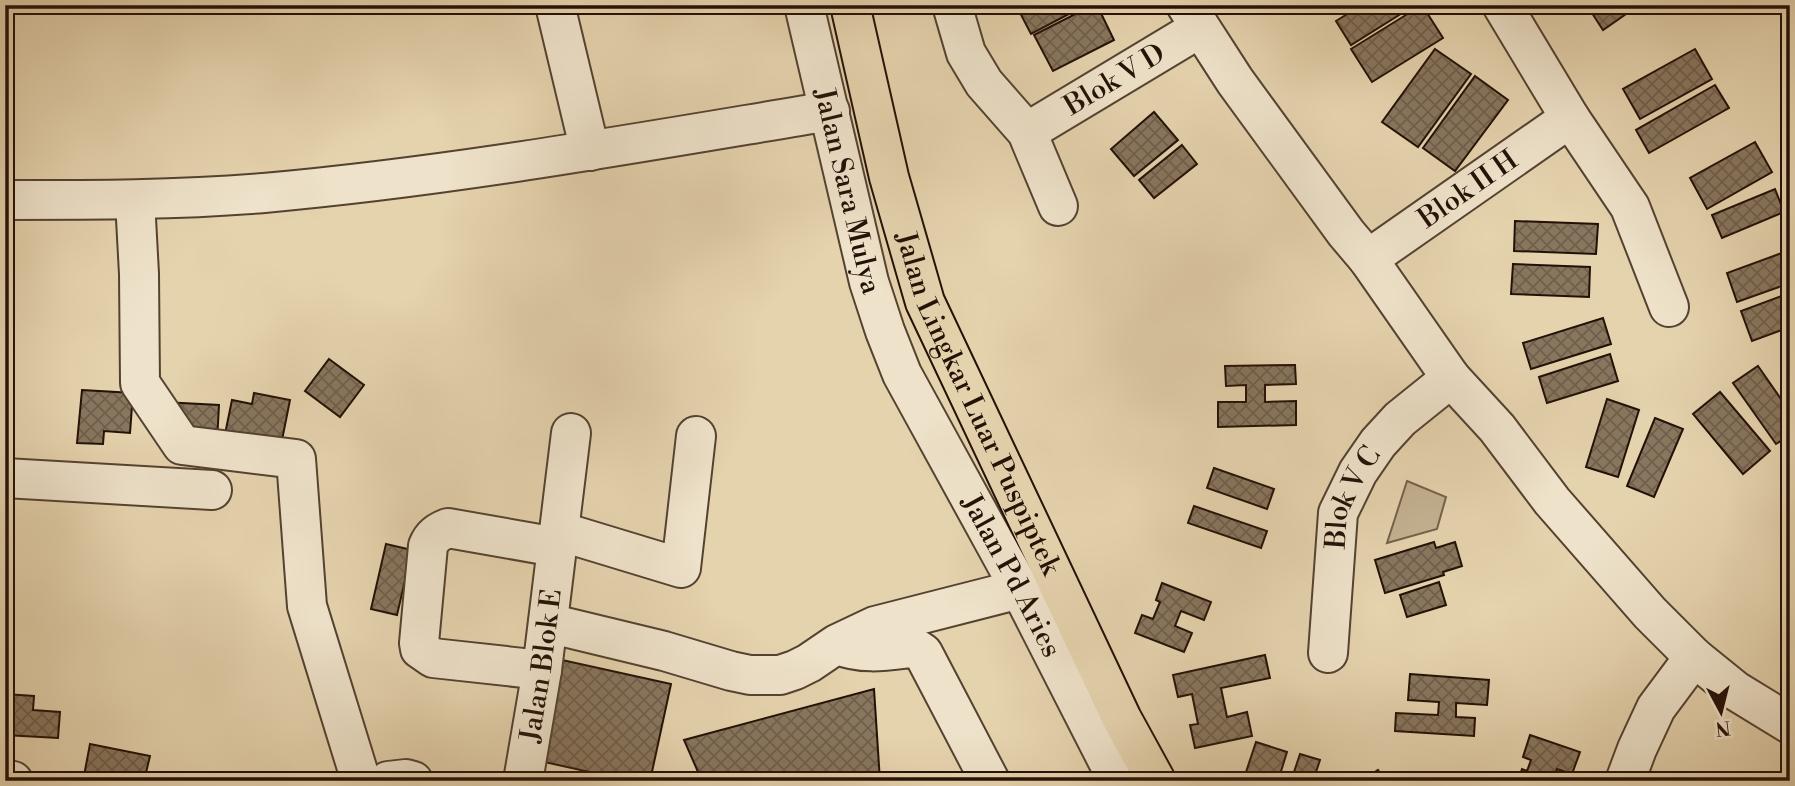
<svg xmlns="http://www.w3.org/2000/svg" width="1795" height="786" font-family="'Libre Bodoni',serif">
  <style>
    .green { fill: #c4b292; stroke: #74624c; stroke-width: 2 }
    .building { fill: url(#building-cross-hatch); stroke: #231107; stroke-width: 2 }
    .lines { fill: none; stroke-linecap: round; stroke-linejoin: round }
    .minor-casing { stroke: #544231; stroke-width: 42 }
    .major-casing { stroke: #231107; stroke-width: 42 }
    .minor { stroke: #eee2ca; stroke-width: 38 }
    .major { stroke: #e5d3ae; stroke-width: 38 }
    .labels { text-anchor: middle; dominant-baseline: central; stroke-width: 7; stroke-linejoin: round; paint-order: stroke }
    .street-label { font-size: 28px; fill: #231107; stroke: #eee2ca }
  </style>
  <defs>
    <pattern id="building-cross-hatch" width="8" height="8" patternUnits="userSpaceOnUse" patternTransform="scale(1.75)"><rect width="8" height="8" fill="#88765e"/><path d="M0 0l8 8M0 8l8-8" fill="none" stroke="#6f5f4c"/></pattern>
  </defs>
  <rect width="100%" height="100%" fill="#e5d3ae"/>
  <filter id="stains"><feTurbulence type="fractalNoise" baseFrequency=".00286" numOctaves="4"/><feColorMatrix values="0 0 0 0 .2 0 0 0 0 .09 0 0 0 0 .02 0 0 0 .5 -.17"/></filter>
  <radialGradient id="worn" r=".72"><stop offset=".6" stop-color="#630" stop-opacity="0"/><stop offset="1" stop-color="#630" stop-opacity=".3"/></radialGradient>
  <path class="green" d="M 1407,481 L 1446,497 L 1437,529 L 1387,543 Z"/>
  <g class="building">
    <path d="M 1016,5 L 1086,5 L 1031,34 Z"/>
    <path d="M 1093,5 L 1097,5 L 1114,40 L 1053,71 L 1034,35 Z"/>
    <path d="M 1362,5 L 1415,5 L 1351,45 L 1336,21 Z"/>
    <path d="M 1422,5 L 1443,38 L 1372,82 L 1351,49 Z"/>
    <path d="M 1590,5 L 1639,5 L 1603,30 L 1588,7 Z"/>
    <path d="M 1435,49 L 1471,74 L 1418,147 L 1382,122 Z"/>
    <path d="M 1695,49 L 1712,79 L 1640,119 L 1623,89 Z"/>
    <path d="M 1475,76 L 1508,100 L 1455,171 L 1423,148 Z"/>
    <path d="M 1715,85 L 1729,108 L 1649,153 L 1636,130 Z"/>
    <path d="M 1154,112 L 1178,140 L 1134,176 L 1111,149 Z"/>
    <path d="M 1755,142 L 1772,172 L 1707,209 L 1690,178 Z"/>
    <path d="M 1182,145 L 1197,164 L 1154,198 L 1139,180 Z"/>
    <path d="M 1775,189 L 1784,212 L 1722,238 L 1712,215 Z"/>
    <path d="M 1515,221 L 1598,224 L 1596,254 L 1514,251 Z"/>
    <path d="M 1790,250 L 1790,283 L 1737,302 L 1727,273 Z"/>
    <path d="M 1513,264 L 1590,267 L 1589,297 L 1511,294 Z"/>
    <path d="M 1790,293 L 1790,327 L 1752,341 L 1741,311 Z"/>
    <path d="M 1603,318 L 1611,344 L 1531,369 L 1523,343 Z"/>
    <path d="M 1610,354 L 1618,381 L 1547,403 L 1539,377 Z"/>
    <path d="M 329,359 L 364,385 L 340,417 L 305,391 Z"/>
    <path d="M 1295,365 L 1296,384 L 1265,385 L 1265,402 L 1296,401 L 1296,425 L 1218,427 L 1218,402 L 1246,402 L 1246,385 L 1226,386 L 1225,366 Z"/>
    <path d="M 1758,366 L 1790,412 L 1790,435 L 1776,444 L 1733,383 Z"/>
    <path d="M 82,390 L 133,393 L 130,433 L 104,431 L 103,444 L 77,443 Z"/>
    <path d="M 1720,392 L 1770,451 L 1743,474 L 1693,414 Z"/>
    <path d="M 254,393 L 290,400 L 279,455 L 223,444 L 232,400 L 252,404 Z"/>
    <path d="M 1607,399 L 1639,410 L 1618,477 L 1586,467 Z"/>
    <path d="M 163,402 L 219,405 L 217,442 L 161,439 Z"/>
    <path d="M 1655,418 L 1683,429 L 1654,497 L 1627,486 Z"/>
    <path d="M 1214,468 L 1274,489 L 1267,509 L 1207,488 Z"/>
    <path d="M 1194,506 L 1267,531 L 1261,548 L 1188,523 Z"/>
    <path d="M 1434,542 L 1436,548 L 1455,542 L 1462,566 L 1443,572 L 1444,575 L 1385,593 L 1375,560 Z"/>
    <path d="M 386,544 L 412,550 L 397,615 L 371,609 Z"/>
    <path d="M 1439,582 L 1446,605 L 1407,617 L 1400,595 Z"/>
    <path d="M 1162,583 L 1211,602 L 1204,620 L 1181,611 L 1175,626 L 1192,633 L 1184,652 L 1135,633 L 1142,615 L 1153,619 L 1160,602 L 1156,600 Z"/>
    <path d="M 1265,655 L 1270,678 L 1221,688 L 1227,717 L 1247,712 L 1252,736 L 1195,748 L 1190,725 L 1198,724 L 1192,694 L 1178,697 L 1173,675 Z"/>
    <path d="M 562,660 L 671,684 L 650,781 L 630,781 L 540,761 Z"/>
    <path d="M 1410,674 L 1489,680 L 1487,705 L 1456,703 L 1456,717 L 1475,718 L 1474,736 L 1395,731 L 1396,713 L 1438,715 L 1439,702 L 1408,700 Z"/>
    <path d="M 874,689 L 880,781 L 702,781 L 684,740 Z"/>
    <path d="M 5,694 L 34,696 L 33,710 L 60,712 L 58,738 L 5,735 Z"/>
    <path d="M 1530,735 L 1580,752 L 1572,774 L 1557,769 L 1553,780 L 1554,781 L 1518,781 L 1522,769 L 1527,771 L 1531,760 L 1523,757 Z"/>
    <path d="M 1256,742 L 1287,752 L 1278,781 L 1243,781 Z"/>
    <path d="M 90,744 L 150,756 L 144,781 L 83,781 Z"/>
    <path d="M 1300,754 L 1320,760 L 1313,781 L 1291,781 Z"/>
    <path d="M 1378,770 L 1386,781 L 1362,781 Z"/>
  </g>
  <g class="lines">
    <g class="minor-casing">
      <g id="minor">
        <path d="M 555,5 L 590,151"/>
        <path id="s1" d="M 804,5 L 869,282 L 885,331 L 902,374 L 1020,589 L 1118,781"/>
        <path d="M 952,5 L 966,53 L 984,83 L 1027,132 L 1058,206"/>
        <path d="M 1186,5 L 1235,81 L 1346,233 L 1368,259 L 1451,378 L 1497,428 L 1552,501 L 1650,613 L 1694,657 L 1736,691 L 1790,724"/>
        <path d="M 1502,5 L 1570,118 L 1630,207 L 1669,307"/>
        <path id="s2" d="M 1027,132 L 1200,28"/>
        <path d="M 5,200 C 92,200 178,200 264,193 C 454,176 642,142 830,111"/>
        <path d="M 135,200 L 139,274 L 140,383 L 182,445 L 296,459 L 307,606 L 361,781"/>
        <path id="s3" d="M 1368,259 L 1570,118"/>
        <path d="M 5,478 L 212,490"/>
        <path d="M 559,531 L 681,568 L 696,436"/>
        <path d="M 548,623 L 664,651 L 731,671 L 750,675 L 780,675 L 795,670 L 809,663 L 837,644 L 875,626 L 1020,589"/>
        <path d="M 838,645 C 862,655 886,651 911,648 L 917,649 L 923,653 L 990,781"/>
        <path id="s4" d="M 1328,653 L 1338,513 L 1358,472 L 1378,443 L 1400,419 L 1451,378"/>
        <path d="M 542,670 L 433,658 L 420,649 L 419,643 L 428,546 C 432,536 438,532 448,528 L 556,547"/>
        <path d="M 5,779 L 13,781"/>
        <path d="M 388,781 L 406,779 L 413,781"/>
        <path id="s5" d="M 523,781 L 542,670 L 571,433"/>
        <path d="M 1625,781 L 1637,749 L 1656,708 L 1694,657"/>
      </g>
    </g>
    <g class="major-casing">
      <g id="major">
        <path id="s6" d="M 850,5 L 889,177 L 925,302 L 1122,719 L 1156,781"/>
      </g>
    </g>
    <use href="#minor" class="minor"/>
    <use href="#major" class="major"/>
  </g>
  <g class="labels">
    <g class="street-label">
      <text stroke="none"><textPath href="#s2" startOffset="102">Blok V D</textPath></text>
      <text stroke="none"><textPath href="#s3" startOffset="122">Blok II H</textPath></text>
      <text stroke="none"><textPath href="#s1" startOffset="191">Jalan Sara Mulya</textPath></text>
      <text stroke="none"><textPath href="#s6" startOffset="420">Jalan Lingkar Luar Puspiptek</textPath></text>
      <text stroke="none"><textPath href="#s4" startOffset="159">Blok V C</textPath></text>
      <text stroke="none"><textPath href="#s1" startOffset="612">Jalan Pd Aries</textPath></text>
      <text stroke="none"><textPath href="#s5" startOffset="117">Jalan Blok E</textPath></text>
    </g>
  </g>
  <rect width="1795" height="786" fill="none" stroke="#e5d3ae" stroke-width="28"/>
  <rect x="7" y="7" width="1781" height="772" fill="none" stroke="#231107" stroke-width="3.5"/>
  <rect x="14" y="14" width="1767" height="758" fill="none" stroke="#231107" stroke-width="2"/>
  <g transform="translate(1721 712) rotate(173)" stroke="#eee2ca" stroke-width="5" paint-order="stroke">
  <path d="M0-5L12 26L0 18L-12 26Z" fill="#231107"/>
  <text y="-10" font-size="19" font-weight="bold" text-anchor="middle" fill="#231107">N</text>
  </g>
  <rect width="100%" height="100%" filter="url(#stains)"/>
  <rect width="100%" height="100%" fill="url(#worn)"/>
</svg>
